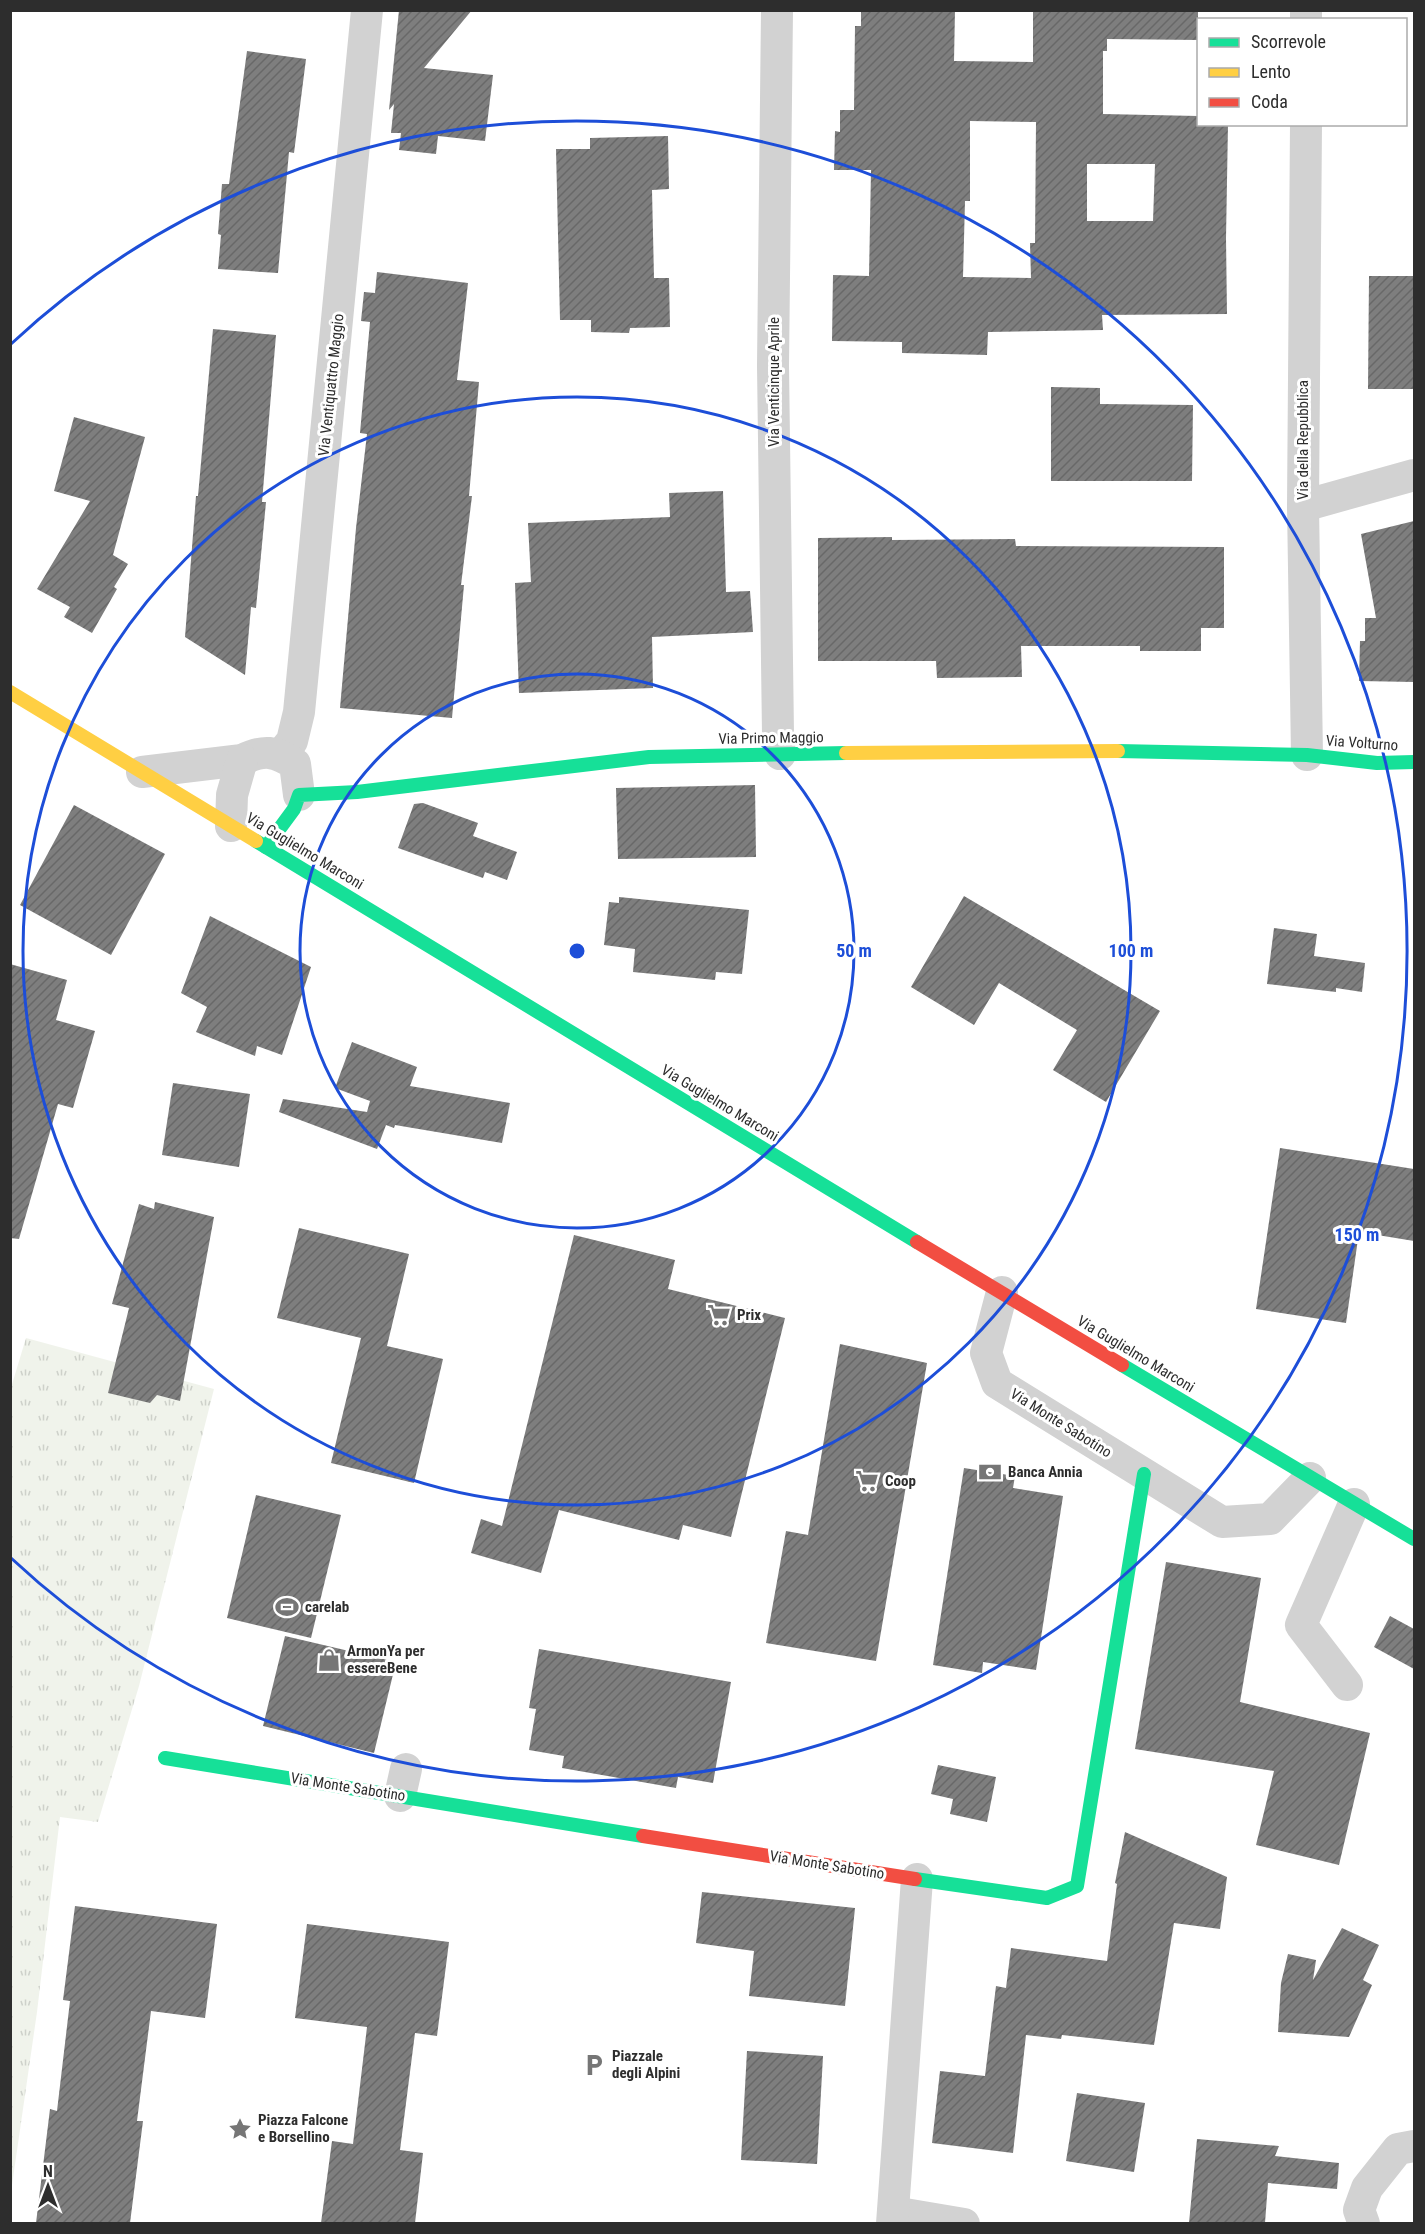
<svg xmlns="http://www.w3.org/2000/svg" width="1425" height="2234" font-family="'Roboto Condensed',sans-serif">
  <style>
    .park { fill: url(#park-tufts) }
    .building { fill: url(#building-hatch); fill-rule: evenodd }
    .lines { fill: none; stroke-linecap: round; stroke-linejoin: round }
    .street { stroke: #d2d2d2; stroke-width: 32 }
    .fast { stroke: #16e098; stroke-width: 14 }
    .slow { stroke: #ffcf43; stroke-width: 14 }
    .jam { stroke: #f24e42; stroke-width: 14 }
    .ring { fill: none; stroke: #1d4ed8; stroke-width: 3 }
    .labels { text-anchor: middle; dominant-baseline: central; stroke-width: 6; stroke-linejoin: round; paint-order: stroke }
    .street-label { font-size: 15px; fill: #2d2d2d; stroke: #fff }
    .poi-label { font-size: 15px; font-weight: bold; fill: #2d2d2d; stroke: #fff; text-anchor: start }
    .centre { fill: #1d4ed8; stroke: #fff; stroke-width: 3 }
    .ring-label { font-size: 18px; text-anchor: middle; font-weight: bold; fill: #1d4ed8; stroke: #fff; stroke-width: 6; stroke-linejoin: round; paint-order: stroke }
  </style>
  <defs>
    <pattern id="park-tufts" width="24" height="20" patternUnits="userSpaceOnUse" patternTransform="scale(1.5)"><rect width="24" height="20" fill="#f0f3eb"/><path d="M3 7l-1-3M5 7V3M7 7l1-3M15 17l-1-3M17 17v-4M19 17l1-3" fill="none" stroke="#ced1ca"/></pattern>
    <pattern id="building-hatch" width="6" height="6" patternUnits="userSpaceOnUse" patternTransform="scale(1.5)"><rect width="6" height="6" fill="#7e7e7e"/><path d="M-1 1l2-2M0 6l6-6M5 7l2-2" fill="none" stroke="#686868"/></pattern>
  </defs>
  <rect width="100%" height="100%" fill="#fff"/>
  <path class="park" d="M 26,1338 L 214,1389 L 139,1686 L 98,1822 L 60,1817 L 37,2012 L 11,2192 L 10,1391 Z"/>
  <g class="building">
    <path d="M 399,10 L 472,10 L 424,68 L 493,75 L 485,141 L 438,136 L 436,154 L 399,150 L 401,133 L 391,133 L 394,104 L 389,110 Z"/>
    <path d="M 861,10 L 955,10 L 954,61 L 1033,62 L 1033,10 L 1198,10 L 1198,40 L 1107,39 L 1107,51 L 1103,51 L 1103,114 L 1198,116 L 1198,124 L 1228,124 L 1226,238 L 1227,314 L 1102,315 L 1103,330 L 988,332 L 987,355 L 902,353 L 902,342 L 832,341 L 833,275 L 869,276 L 871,170 L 834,170 L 835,131 L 840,132 L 840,110 L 854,110 L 855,26 L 861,26 ZM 970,121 L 1036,122 L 1035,243 L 1030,243 L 1031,278 L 963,277 L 965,201 L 970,201 ZM 1087,164 L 1155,164 L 1153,221 L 1087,221 Z"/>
    <path d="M 247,51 L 306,59 L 294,153 L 289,152 L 278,273 L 218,269 L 221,235 L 218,234 L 222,184 L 229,184 Z"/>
    <path d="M 668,136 L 669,189 L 652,190 L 654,278 L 669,278 L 670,327 L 630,328 L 629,333 L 591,332 L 591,320 L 560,320 L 556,149 L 590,149 L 590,138 Z"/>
    <path d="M 377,272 L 468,283 L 457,380 L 479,382 L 469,496 L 472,496 L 461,585 L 464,585 L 452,718 L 340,708 L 356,528 L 367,434 L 360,433 L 370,322 L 361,321 L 364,292 L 375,293 Z"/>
    <path d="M 1369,276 L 1414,276 L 1414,389 L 1368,389 Z"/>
    <path d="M 213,329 L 276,335 L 262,502 L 266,502 L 256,608 L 251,607 L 245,675 L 185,637 L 196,496 L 198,496 Z"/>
    <path d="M 1051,387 L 1100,388 L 1100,404 L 1193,405 L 1192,481 L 1051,481 Z"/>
    <path d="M 74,417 L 145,437 L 113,555 L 128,564 L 114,587 L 117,589 L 92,633 L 64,617 L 70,607 L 37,589 L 90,501 L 54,491 Z"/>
    <path d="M 723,491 L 726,592 L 750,591 L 753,632 L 652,637 L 653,688 L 519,693 L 515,583 L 531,582 L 528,523 L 670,517 L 669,493 Z"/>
    <path d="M 1414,521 L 1414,682 L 1359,681 L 1360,641 L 1365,641 L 1365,618 L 1376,618 L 1361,534 Z"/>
    <path d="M 892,537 L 892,540 L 1015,539 L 1016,546 L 1224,547 L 1224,628 L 1201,628 L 1201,651 L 1140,651 L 1140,646 L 1021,646 L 1022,677 L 937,678 L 936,661 L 818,661 L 818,538 Z"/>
    <path d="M 755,785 L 756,857 L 618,859 L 616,788 Z"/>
    <path d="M 423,803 L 478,823 L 473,836 L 517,852 L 507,880 L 485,872 L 483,878 L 398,848 L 414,804 Z"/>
    <path d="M 74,805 L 165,854 L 111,955 L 20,905 Z"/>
    <path d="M 964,896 L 1160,1011 L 1106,1102 L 1053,1070 L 1077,1030 L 999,983 L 974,1025 L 911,987 Z"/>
    <path d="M 619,897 L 749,910 L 742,974 L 716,972 L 715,980 L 633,972 L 635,949 L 604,945 L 609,902 L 619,903 Z"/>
    <path d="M 210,916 L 311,967 L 282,1055 L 257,1046 L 255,1056 L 196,1032 L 207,1007 L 181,993 Z"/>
    <path d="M 1274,928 L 1317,934 L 1314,956 L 1365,963 L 1362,992 L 1336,988 L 1336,992 L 1267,984 Z"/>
    <path d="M 10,964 L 67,980 L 56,1020 L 95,1031 L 73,1108 L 58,1104 L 19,1239 L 10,1238 Z"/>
    <path d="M 352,1042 L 417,1067 L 410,1086 L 510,1103 L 502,1143 L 395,1125 L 394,1128 L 386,1125 L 377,1149 L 279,1112 L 283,1099 L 367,1112 L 370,1101 L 335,1088 Z"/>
    <path d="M 173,1083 L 250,1094 L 239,1167 L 162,1155 Z"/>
    <path d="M 1280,1148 L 1414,1169 L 1414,1241 L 1359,1232 L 1346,1323 L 1256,1309 Z"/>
    <path d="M 155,1202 L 214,1217 L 180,1401 L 157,1395 L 150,1403 L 108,1393 L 129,1308 L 112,1304 L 139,1204 L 154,1209 Z"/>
    <path d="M 299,1228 L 409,1254 L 387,1346 L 443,1359 L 414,1483 L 331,1463 L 361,1338 L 277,1318 Z"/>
    <path d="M 574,1235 L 675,1260 L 668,1289 L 785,1318 L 731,1537 L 683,1525 L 679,1540 L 559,1510 L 541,1573 L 471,1553 L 481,1519 L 502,1526 Z"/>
    <path d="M 840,1344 L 927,1363 L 876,1661 L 766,1643 L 786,1531 L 808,1535 Z"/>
    <path d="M 964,1468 L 1015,1476 L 1013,1488 L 1063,1496 L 1036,1670 L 983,1662 L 982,1673 L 933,1665 Z"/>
    <path d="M 256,1495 L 341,1515 L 311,1638 L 227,1618 Z"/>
    <path d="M 1166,1562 L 1261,1578 L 1240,1702 L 1370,1733 L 1339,1865 L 1256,1845 L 1274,1771 L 1135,1749 Z"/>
    <path d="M 1390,1616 L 1414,1629 L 1414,1669 L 1374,1647 Z"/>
    <path d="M 285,1636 L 396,1662 L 374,1753 L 263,1726 Z"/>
    <path d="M 539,1649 L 731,1682 L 713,1783 L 678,1777 L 676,1788 L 562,1768 L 564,1756 L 529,1750 L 536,1709 L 529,1708 Z"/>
    <path d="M 938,1765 L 996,1777 L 987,1822 L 950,1814 L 953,1799 L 931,1794 Z"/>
    <path d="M 1125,1832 L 1227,1877 L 1220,1929 L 1174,1923 L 1154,2045 L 1062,2035 L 1061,2039 L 1026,2035 L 1013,2153 L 932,2143 L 940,2071 L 985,2076 L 996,1986 L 1006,1988 L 1011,1948 L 1107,1961 L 1117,1884 L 1115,1883 Z"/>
    <path d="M 702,1892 L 855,1908 L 845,2006 L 749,1996 L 754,1951 L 696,1943 Z"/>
    <path d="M 75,1906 L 217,1924 L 205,2018 L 151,2011 L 137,2121 L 143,2121 L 130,2223 L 36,2223 L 50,2109 L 57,2111 L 70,2001 L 63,2000 Z"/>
    <path d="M 307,1924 L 449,1942 L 437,2036 L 415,2033 L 400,2150 L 423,2153 L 415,2223 L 321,2223 L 332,2141 L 353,2144 L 367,2027 L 295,2018 Z"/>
    <path d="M 1342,1928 L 1379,1945 L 1363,1980 L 1372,1985 L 1349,2037 L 1278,2032 L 1281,1983 L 1288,1954 L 1316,1960 L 1313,1980 Z"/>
    <path d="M 747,2051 L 823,2056 L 817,2164 L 741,2160 Z"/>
    <path d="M 1077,2093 L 1145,2103 L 1134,2172 L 1066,2161 Z"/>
    <path d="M 1197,2139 L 1279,2146 L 1275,2156 L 1339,2163 L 1337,2189 L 1268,2183 L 1265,2223 L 1189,2223 Z"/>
  </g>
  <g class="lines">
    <g class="street">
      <path d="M 777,10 L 773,366 L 778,734 L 780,754"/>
      <path d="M 1306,20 L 1306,10"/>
      <path d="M 1306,124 L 1303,506 L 1307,755"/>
      <path d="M 1303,506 L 1414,475"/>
      <path d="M 281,755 L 292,741 L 299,712 L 367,10"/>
      <path d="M 142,772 L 242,760 C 264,749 275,751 295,764 L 299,795"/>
      <path d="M 231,826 L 232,795 L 242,760"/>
      <path d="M 1002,1292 L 986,1353 L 997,1383 L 1222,1522 L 1270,1519 L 1310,1478"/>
      <path d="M 1347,1685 L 1301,1625 L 1354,1504"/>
      <path d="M 400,1796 L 406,1769"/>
      <path d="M 893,2212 L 964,2224"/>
      <path d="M 892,2224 L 917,1879"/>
      <path d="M 1364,2224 L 1359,2210 L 1367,2188 L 1398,2149 L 1414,2146"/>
    </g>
    <g class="fast">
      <path d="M 1118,751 L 1307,755 L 1377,763 L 1414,762"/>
      <path d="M 256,841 L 917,1242"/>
      <path d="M 266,847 L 294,809 L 299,795 L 357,792 L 649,757 L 846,753"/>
      <path d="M 1122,1365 L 1414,1539"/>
      <path d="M 165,1758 L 643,1836"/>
      <path d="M 915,1879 L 1047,1898 L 1077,1886 L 1144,1474"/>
    </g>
    <g class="slow">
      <path d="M 10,692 L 256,841"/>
      <path d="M 846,753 L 1118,751"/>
    </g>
    <g class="jam">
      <path d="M 917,1242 L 1122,1365"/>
      <path d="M 643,1836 L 915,1879"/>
    </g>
  </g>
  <g class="ring">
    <circle cx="577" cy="951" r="277"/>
    <circle cx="577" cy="951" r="554"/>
    <path d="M11 344A830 830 0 1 1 11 1558"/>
  </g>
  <defs>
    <g id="supermarket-bare" transform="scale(1.8)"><path d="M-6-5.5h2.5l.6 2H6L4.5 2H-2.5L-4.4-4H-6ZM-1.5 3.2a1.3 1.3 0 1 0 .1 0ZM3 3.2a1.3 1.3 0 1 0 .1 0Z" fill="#767676" stroke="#fff" stroke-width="2.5" paint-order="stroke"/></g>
    <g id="bank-bare" transform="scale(1.8)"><path d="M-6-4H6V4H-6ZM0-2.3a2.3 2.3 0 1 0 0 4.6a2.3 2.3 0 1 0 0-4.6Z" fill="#767676" stroke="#fff" stroke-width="2.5" paint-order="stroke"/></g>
    <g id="stadium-bare" transform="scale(1.8)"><path d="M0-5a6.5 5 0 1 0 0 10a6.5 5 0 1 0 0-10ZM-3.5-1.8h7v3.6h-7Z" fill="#767676" stroke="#fff" stroke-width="2.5" paint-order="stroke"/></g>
    <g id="shop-bare" transform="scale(1.8)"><path d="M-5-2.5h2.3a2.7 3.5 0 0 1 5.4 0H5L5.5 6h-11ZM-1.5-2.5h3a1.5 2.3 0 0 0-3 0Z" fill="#767676" stroke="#fff" stroke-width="2.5" paint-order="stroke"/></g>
    <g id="parking-bare" transform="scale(1.8)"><path d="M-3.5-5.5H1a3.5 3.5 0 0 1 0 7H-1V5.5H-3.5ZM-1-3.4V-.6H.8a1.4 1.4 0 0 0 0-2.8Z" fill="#767676" stroke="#fff" stroke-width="2.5" paint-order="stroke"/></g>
    <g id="sight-bare" transform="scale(1.8)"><path d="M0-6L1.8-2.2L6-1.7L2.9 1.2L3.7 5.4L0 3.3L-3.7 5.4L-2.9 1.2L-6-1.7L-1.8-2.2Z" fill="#767676" stroke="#fff" stroke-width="2.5" paint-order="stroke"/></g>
  </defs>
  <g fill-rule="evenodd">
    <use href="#supermarket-bare" x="719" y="1315"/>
    <use href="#bank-bare" x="990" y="1472"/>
    <use href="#supermarket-bare" x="867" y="1481"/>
    <use href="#stadium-bare" x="287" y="1607"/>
    <use href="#shop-bare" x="329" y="1660"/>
    <use href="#parking-bare" x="594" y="2065"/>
    <use href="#sight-bare" x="240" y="2129"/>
  </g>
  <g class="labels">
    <g class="street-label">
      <text transform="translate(774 382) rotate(-90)">Via Venticinque Aprile</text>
      <text transform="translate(331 385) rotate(-84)">Via Ventiquattro Maggio</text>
      <text transform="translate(1303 440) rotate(-90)">Via della Repubblica</text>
      <text transform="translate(771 738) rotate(-1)">Via Primo Maggio</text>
      <text transform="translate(1362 743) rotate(4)">Via Volturno</text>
      <text transform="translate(305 851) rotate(31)">Via Guglielmo Marconi</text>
      <text transform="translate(720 1103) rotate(31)">Via Guglielmo Marconi</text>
      <text transform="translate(1136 1354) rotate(31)">Via Guglielmo Marconi</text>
      <text transform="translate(1061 1423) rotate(32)">Via Monte Sabotino</text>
      <text transform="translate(348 1787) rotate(9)">Via Monte Sabotino</text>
      <text transform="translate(827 1865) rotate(9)">Via Monte Sabotino</text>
    </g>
    <g class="poi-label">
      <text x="737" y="1315">Prix</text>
      <text x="1008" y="1472">Banca Annia</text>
      <text x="885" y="1481">Coop</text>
      <text x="305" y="1607">carelab</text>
      <text x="347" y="1651">ArmonYa per<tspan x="347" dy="17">essereBene</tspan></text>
      <text x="612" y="2056">Piazzale<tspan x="612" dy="17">degli Alpini</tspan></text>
      <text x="258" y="2120">Piazza Falcone<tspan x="258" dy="17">e Borsellino</tspan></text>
    </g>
  </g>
  <circle cx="577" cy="951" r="9" class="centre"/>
  <g class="ring-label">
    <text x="854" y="957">50 m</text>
    <text x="1131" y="957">100 m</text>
    <text x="1357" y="1241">150 m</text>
  </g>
  <rect width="1425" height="2234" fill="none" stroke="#2d2d2d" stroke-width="24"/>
  <rect x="1197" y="18" width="210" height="108" fill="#ffffff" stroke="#ababab" stroke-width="1.5"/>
  <rect x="1209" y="38" width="30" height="9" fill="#16e098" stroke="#ababab" stroke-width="1.5"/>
  <text x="1251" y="48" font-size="18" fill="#2d2d2d">Scorrevole</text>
  <rect x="1209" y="68" width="30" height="9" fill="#ffcf43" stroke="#ababab" stroke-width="1.5"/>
  <text x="1251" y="78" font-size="18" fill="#2d2d2d">Lento</text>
  <rect x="1209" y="98" width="30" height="9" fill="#f24e42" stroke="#ababab" stroke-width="1.5"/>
  <text x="1251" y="108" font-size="18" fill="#2d2d2d">Coda</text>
  <g transform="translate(48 2186)" stroke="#ffffff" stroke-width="4.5" paint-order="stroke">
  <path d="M0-4.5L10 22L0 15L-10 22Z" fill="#2d2d2d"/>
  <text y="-9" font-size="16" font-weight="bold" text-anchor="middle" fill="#2d2d2d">N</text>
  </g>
</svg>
